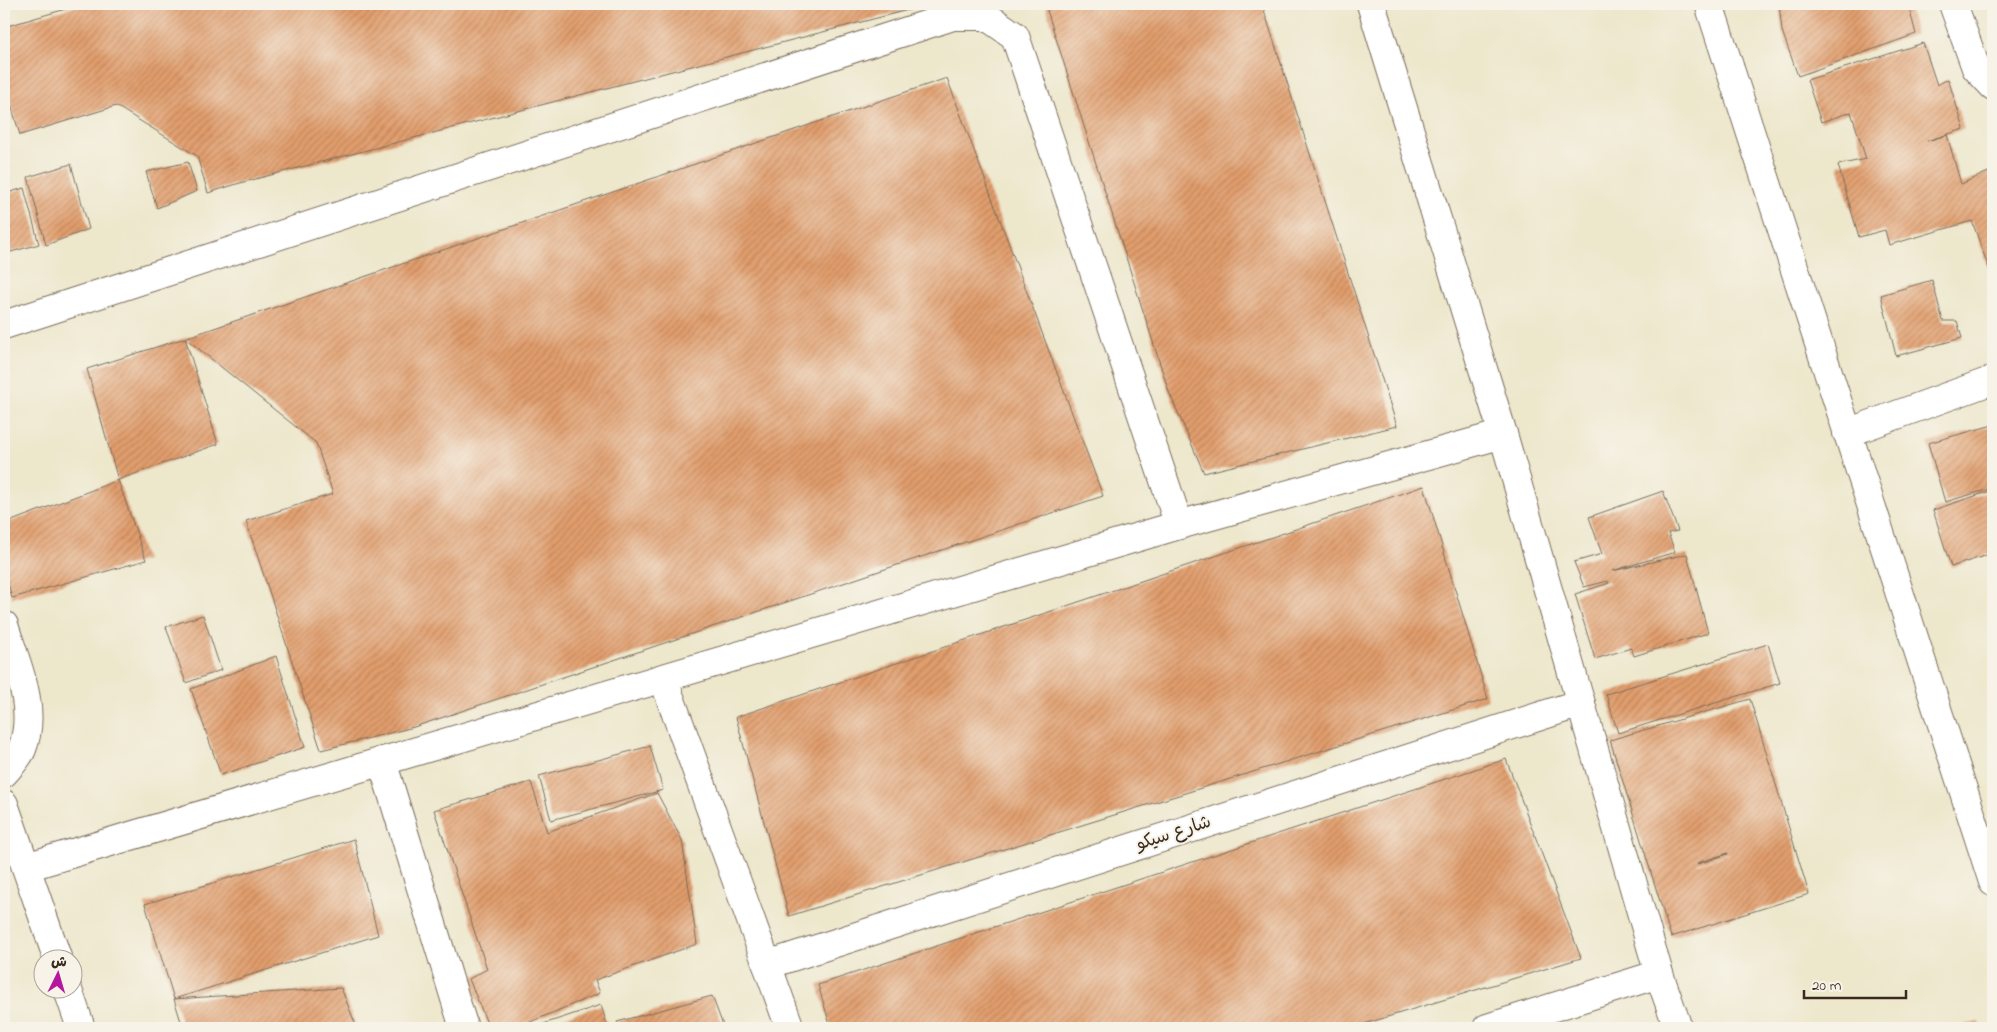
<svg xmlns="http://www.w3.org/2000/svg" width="1997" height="1032" font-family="'Indie Flower','Playpen Sans Arabic',sans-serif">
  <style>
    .building { fill: url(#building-hatch); fill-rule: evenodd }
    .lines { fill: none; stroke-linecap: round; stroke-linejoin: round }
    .minor-casing { stroke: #796c5b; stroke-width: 30 }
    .minor { stroke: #fff; stroke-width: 28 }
    .labels { text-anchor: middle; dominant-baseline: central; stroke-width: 4; stroke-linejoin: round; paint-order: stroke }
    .street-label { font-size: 18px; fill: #3b2a1e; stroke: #f7f3e8 }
  </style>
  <defs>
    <pattern id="building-hatch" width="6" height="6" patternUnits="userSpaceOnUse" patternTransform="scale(1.25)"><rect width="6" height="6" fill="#e29e6d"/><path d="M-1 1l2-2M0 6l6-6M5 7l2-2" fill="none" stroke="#b88159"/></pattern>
  </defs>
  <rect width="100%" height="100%" fill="#f7f3e8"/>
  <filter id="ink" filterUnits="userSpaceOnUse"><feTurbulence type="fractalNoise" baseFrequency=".02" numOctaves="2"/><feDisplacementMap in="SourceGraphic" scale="10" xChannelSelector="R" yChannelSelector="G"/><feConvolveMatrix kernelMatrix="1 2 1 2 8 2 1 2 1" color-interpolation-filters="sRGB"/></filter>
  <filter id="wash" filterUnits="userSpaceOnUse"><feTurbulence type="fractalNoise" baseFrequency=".0096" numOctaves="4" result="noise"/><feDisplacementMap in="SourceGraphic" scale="20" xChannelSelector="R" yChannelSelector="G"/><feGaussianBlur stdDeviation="1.12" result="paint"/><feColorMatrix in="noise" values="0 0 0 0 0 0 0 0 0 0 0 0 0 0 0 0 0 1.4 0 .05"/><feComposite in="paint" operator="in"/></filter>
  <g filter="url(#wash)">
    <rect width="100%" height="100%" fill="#ede7cc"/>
    <g id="blocks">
      <g class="building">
        <path d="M 83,4 L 931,4 L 240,183 L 208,193 L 197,156 L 116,106 L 20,135 L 4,81 L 4,27 Z"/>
        <path d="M 1045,4 L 1262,4 L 1397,426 L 1204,473 L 1169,392 Z"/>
        <path d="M 1779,4 L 1908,4 L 1916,34 L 1798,76 L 1782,31 Z"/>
        <path d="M 1923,43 L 1937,85 L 1948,79 L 1964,129 L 1927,141 L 1947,135 L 1961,184 L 1993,170 L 1993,280 L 1972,221 L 1889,245 L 1885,230 L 1859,237 L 1838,165 L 1866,159 L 1851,112 L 1821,122 L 1807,80 Z"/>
        <path d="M 947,78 L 1103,496 L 414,727 L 321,750 L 246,521 L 333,494 L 316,443 L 185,338 Z"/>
        <path d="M 188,162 L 197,191 L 157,208 L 146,172 Z"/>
        <path d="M 71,164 L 89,229 L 46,245 L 28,177 Z"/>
        <path d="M 24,188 L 39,244 L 4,254 L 4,194 Z"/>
        <path d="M 1932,280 L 1943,321 L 1957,321 L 1962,338 L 1896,356 L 1881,295 Z"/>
        <path d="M 185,338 L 218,444 L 118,480 L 87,369 Z"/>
        <path d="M 1993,425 L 1993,488 L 1945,502 L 1928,443 Z"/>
        <path d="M 118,480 L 146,560 L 12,598 L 4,569 L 4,524 Z"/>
        <path d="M 1424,486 L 1488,699 L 789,916 L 736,717 Z"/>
        <path d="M 1993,490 L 1993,553 L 1951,567 L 1933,510 Z"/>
        <path d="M 1663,491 L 1678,531 L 1668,533 L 1675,552 L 1612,571 L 1687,554 L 1708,633 L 1634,656 L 1631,648 L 1595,659 L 1575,594 L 1609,583 L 1608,581 L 1584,587 L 1574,562 L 1602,554 L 1589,517 Z"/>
        <path d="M 203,615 L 221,670 L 186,683 L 166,627 Z"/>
        <path d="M 1768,644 L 1780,683 L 1618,733 L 1606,694 Z"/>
        <path d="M 276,656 L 305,747 L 221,775 L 191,689 Z"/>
        <path d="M 1750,699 L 1809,894 L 1671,937 L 1610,740 ZM 1728,853 L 1728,854 L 1698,864 L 1697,863 Z"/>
        <path d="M 650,746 L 663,790 L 551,820 L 539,776 Z"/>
        <path d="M 1506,759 L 1581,958 L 1351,1028 L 831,1028 L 818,985 Z"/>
        <path d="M 531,782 L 547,832 L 657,793 L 682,840 L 697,944 L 595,980 L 600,993 L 516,1028 L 489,1028 L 469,979 L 487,969 L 434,810 Z"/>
        <path d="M 354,839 L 378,935 L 174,999 L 341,988 L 357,1028 L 183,1028 L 174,999 L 145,904 Z"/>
        <path d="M 712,996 L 724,1028 L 619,1028 L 617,1022 Z"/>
        <path d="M 601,1005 L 608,1028 L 531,1028 Z"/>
        <path d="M 1980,1022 L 1982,1028 L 1954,1028 L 1954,1027 Z"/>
      </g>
    </g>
  </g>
  <g filter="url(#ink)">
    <use href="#blocks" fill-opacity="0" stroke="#796c5b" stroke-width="1"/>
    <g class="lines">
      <g class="minor-casing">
        <g id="minor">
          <path d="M 1371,4 L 1503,434 L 1659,974 L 1678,1028"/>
          <path d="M 1709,4 L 1993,882"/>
          <path d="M 1953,4 L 1976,68 L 1993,86"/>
          <path d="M 4,325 L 953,16 L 986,16 L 1015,36 L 1179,525"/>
          <path d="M 1847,433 L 1993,380"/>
          <path d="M 4,625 C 16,664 38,708 22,749 C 19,757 10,766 4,773"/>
          <path d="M 663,678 L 790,1028"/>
          <path d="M 382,761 L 464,1028"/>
          <path d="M 4,804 L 58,960"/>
          <path d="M 26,867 L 1179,525 L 1503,434"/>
          <path d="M 767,965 L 1581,703"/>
          <path d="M 68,990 L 81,1028"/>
          <path d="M 1487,1028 L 1659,974"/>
        </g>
      </g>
      <use href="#minor" class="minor"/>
    </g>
  </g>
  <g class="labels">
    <g class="street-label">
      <text transform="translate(1174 834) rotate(-18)">شارع سيكو</text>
    </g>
  </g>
  <rect width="1997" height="1032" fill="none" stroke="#f7f3e8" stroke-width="20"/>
  <g transform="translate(58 974) rotate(5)"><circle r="24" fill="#f7f3e8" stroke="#aca397"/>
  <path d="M0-4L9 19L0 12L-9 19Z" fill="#b5179e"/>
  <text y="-8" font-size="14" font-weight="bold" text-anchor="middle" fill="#3b2a1e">ش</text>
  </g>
  <path d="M1804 990v8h102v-8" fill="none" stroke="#3b2a1e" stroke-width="2.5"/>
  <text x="1812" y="990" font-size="15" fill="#3b2a1e" stroke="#f7f3e8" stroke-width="4" paint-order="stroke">20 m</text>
</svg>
